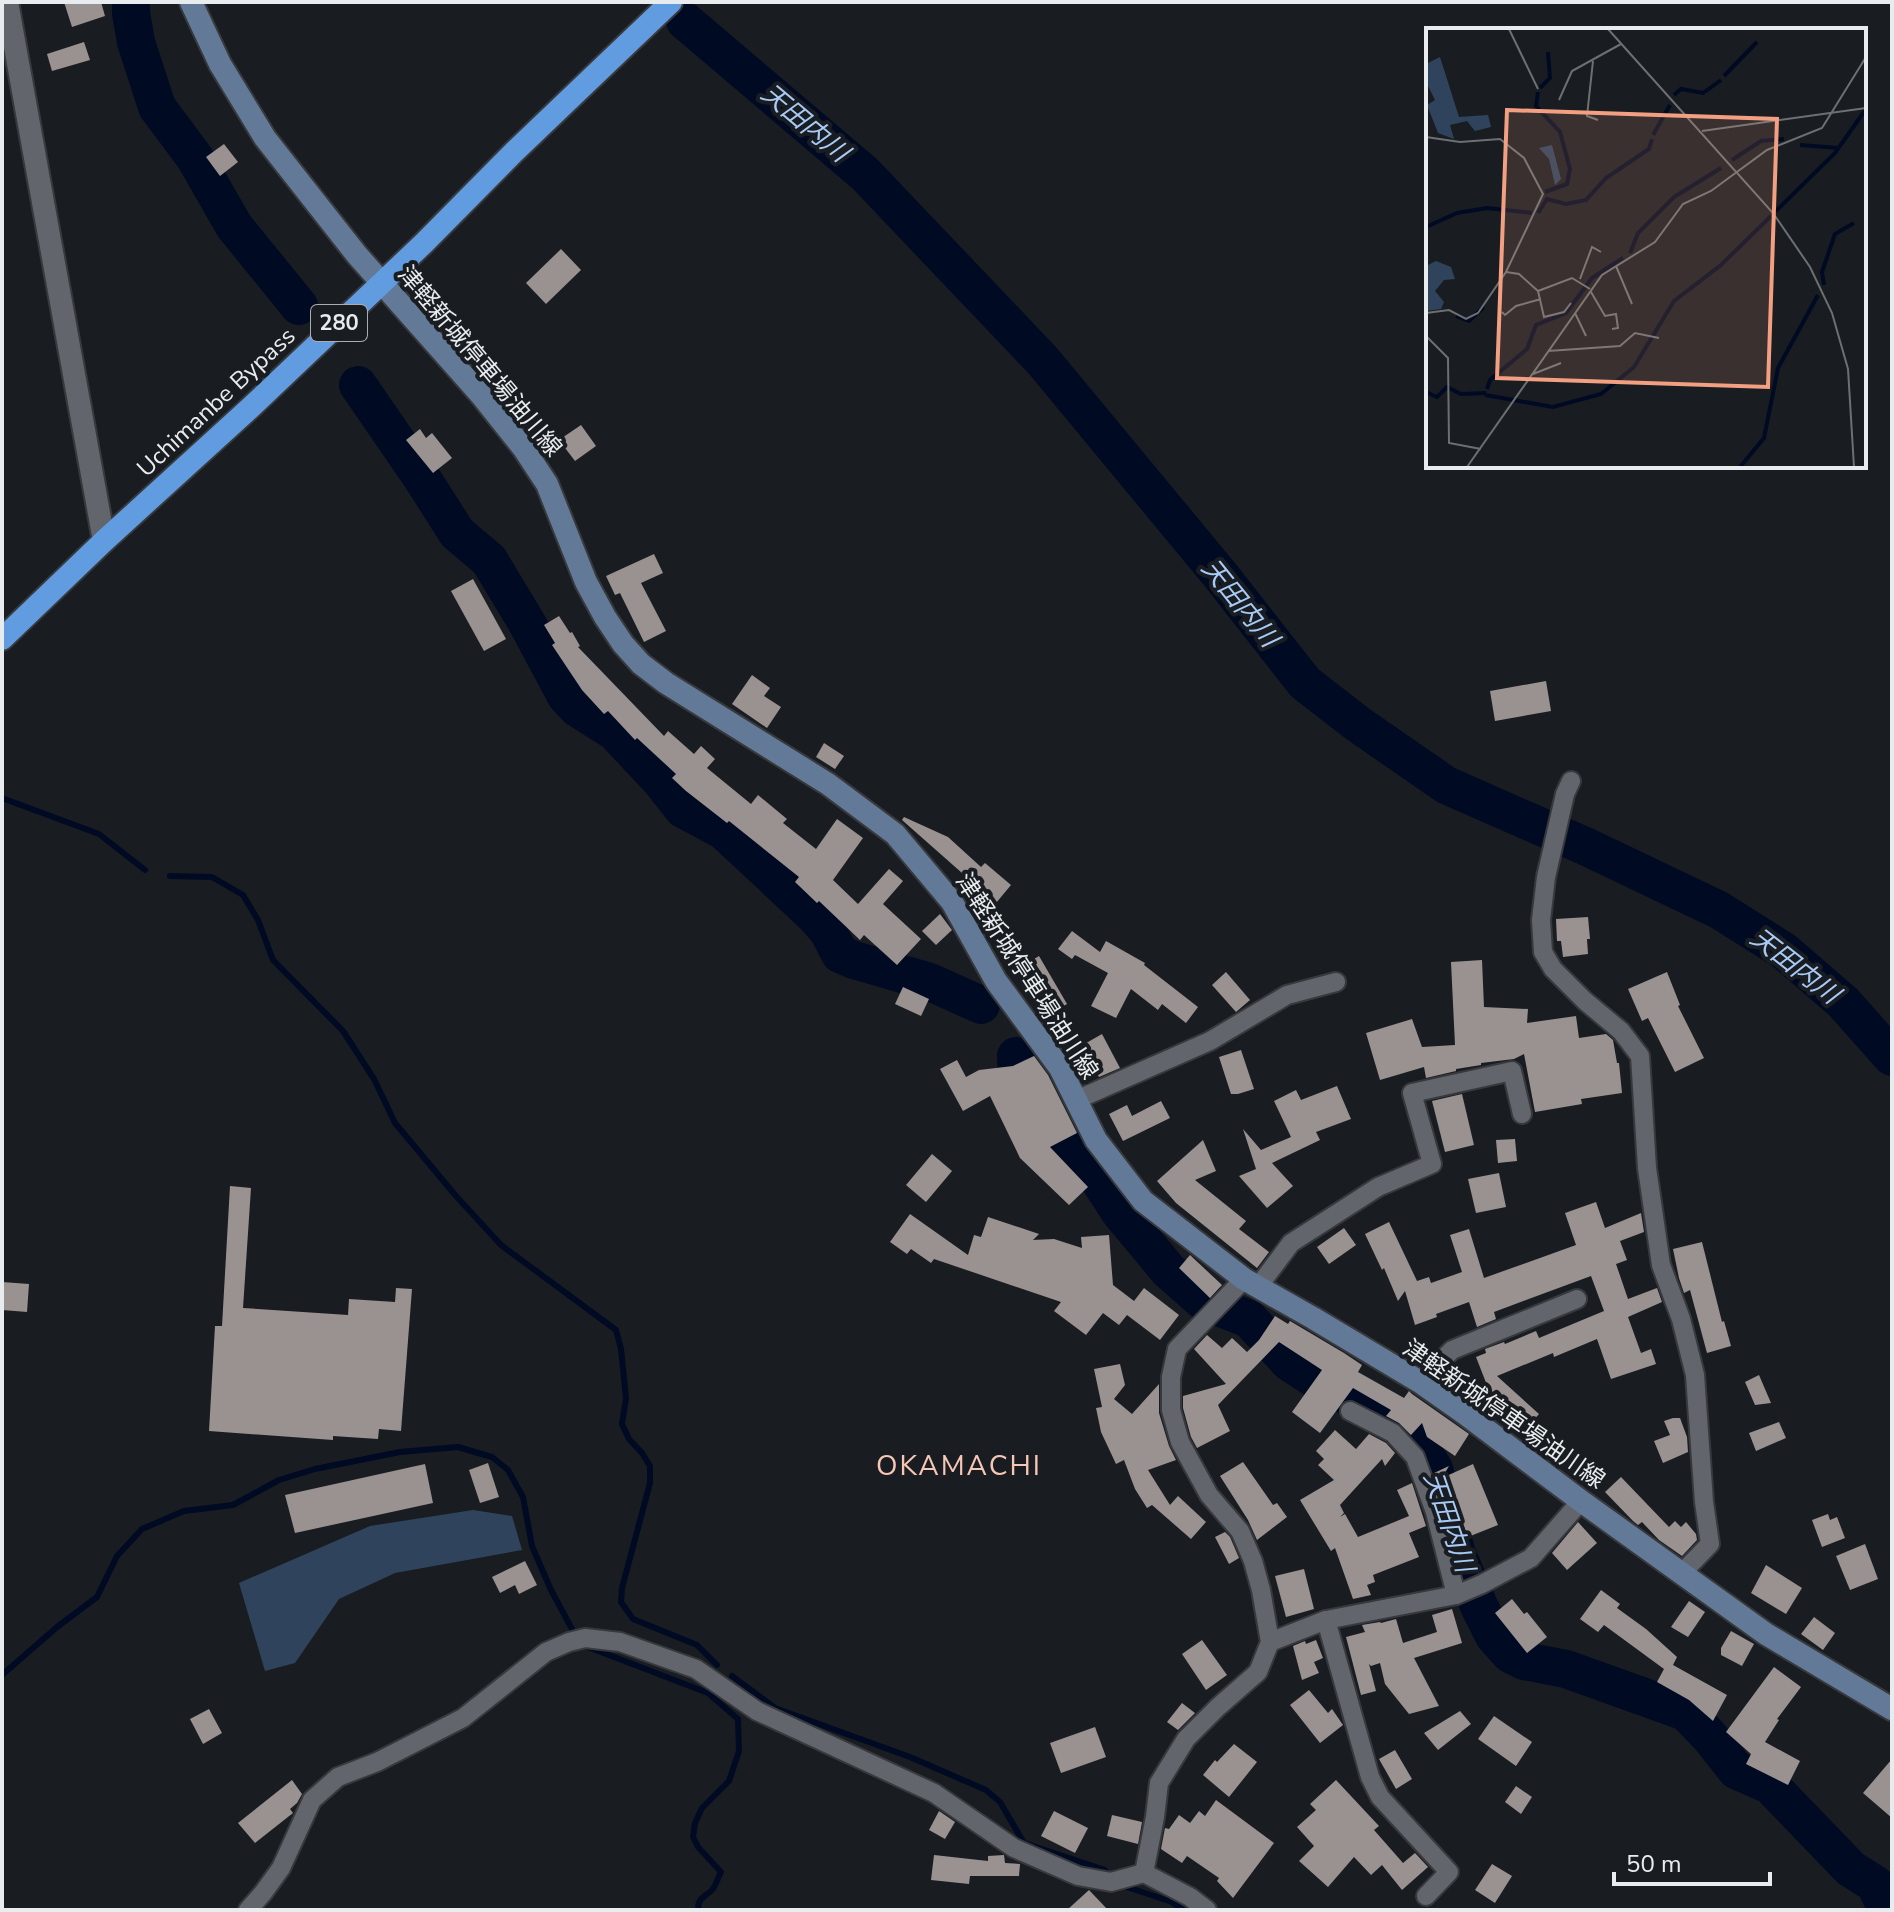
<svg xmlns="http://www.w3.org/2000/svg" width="1894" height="1912" font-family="'Nunito Sans','Noto Sans JP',sans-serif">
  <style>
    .green { fill: #2f445c }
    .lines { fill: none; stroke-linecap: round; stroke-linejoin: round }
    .stream { stroke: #000a23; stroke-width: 6 }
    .river { stroke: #000a23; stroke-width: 38 }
    .building { fill: #9a9290 }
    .minor-casing { stroke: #37393d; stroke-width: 22 }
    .tertiary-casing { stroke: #37393d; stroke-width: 26 }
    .secondary-casing { stroke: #37393d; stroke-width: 26 }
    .trunk-casing { stroke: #37393d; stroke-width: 26 }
    .minor { stroke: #62666c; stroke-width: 18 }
    .tertiary { stroke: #62666c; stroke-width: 22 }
    .secondary { stroke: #627a98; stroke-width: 22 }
    .trunk { stroke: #619ce1; stroke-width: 22 }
    .labels { text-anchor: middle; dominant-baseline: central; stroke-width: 8; stroke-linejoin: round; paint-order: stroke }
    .shield { fill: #191d21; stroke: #abaeb1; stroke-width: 2 }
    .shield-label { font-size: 22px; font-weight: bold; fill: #e9ecef }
    .street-label { font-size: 24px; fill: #e9ecef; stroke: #191d21 }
    .water-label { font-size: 26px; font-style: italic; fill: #a7cbf6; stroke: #191d21 }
    .quarter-label { font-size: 28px; letter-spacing: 2px; fill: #f7c7b6; stroke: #191d21 }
    .inset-river { fill: none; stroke: #000a23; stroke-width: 4 }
    .inset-road { fill: none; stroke: #6c7073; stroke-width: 2 }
    .view { fill: #f3a082; fill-opacity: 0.15; stroke: #f3a082; stroke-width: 4 }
    .inset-edge { fill: none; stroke: #e9ecef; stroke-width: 4 }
  </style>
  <rect width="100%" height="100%" fill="#191d21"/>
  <path class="green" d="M 473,1510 L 512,1516 L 522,1550 L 395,1573 L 339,1599 L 295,1663 L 265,1671 L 239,1583 L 370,1526 Z"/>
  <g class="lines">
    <g class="stream">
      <path d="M 2,798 L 99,834 L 145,870"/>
      <path d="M 170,876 L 212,877 L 243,895 L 258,920 L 273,960 L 343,1031 L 374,1079 L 395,1123 L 456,1196 L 501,1245 L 616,1330 L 621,1349 L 626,1398 L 622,1424 L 629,1439 L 642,1453 L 650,1466 L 650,1483 L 622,1588 L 621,1602 L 633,1619 L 697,1645 L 717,1665"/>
      <path d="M 588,1647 L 708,1693 L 738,1719 L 739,1751 L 729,1781 L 702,1808 L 695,1823 L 693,1837 L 698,1847 L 721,1872 C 718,1877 716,1886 712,1890 C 704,1898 698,1897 698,1910"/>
      <path d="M 2,1675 L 57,1627 L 97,1597 L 117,1556 L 142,1529 L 184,1511 L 233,1505 L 279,1480 L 315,1469 L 400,1452 L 458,1447 L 492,1457 L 508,1470 L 523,1497 L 532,1546 L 551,1590 L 572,1629"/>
      <path d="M 732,1676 L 775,1708 L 910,1757 L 986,1790 L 1000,1802 L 1024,1843 L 1105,1870"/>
      <path d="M 1124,1886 L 1172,1902 L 1183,1910"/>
    </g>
    <g class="river">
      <path d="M 131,2 L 131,13 L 136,42 L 157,107 L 195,158 L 234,226 L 299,306"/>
      <path d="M 685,21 L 865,174 L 1043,361 L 1221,576 L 1305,683 L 1358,724 L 1446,785 L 1587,847 L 1719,910 L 1784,951 L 1843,1002 L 1892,1057"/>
      <path d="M 358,385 L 422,478 L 457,533 L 489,560 L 527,623 L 566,696 L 577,708 L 615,732 L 660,780 L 683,809 L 724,831 L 815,916 L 828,931 L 840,954 L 854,960 L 930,982 L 981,1005"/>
      <path d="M 1016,1056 L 1017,1085 L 1034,1125 L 1060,1146 L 1078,1153 L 1093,1171 L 1119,1211 L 1168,1270 L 1203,1301 L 1249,1319 L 1289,1362 L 1315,1379 L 1399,1422 L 1419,1445 L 1434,1469 L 1456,1551 L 1479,1606 L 1494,1636 L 1510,1654 L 1524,1661 L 1566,1669 L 1686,1712 L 1710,1737 L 1736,1770 L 1770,1785 L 1851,1869 L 1875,1884 L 1887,1910"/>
    </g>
  </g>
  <g class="building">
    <path d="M 64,2 L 101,2 L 105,16 L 72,27 Z"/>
    <path d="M 84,42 L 90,60 L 52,71 L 47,54 Z"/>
    <path d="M 224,144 L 238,162 L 220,176 L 206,157 Z"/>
    <path d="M 561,249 L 581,270 L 546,304 L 526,283 Z"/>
    <path d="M 581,425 L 596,446 L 575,461 L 559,440 Z"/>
    <path d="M 420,429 L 426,438 L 432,433 L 452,458 L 433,473 L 406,440 Z"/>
    <path d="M 654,554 L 663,573 L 641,583 L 666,631 L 644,642 L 620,593 L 615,595 L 606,576 Z"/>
    <path d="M 473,579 L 506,639 L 484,651 L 451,591 Z"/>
    <path d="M 559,616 L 570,633 L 572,632 L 580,646 L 578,647 L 664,736 L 668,731 L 694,754 L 701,746 L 715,759 L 707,768 L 751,804 L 758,795 L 787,819 L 783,823 L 816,849 L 837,819 L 863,838 L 833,880 L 858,904 L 889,869 L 903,881 L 883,904 L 921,939 L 897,965 L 864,935 L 860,940 L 819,901 L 817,903 L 795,882 L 799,877 L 729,821 L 727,823 L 686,791 L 672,778 L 676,774 L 637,738 L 635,740 L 608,711 L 604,714 L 582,690 L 552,645 L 555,643 L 544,625 Z"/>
    <path d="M 752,675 L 770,688 L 764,696 L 781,707 L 767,728 L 732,704 Z"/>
    <path d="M 1546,681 L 1551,711 L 1495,721 L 1490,691 Z"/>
    <path d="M 824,743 L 844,756 L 835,769 L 816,757 Z"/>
    <path d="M 904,817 L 948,837 L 981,867 L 985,863 L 1011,885 L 996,903 L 902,820 Z"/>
    <path d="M 940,914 L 952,930 L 936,945 L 922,931 Z"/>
    <path d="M 1588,917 L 1590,939 L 1587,939 L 1588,954 L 1563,957 L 1561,941 L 1557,941 L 1556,919 Z"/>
    <path d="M 1072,931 L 1100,952 L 1106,941 L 1145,963 L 1144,965 L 1198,1007 L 1186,1023 L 1162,1004 L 1158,1010 L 1131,989 L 1116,1018 L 1091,1006 L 1108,973 L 1075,955 L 1072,959 L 1058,949 Z"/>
    <path d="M 1039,956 L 1067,1004 L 1044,1018 L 1016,970 Z"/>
    <path d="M 1482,960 L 1484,1007 L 1528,1009 L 1527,1023 L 1576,1016 L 1579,1038 L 1606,1034 L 1613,1040 L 1617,1063 L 1619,1063 L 1622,1093 L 1581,1099 L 1582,1104 L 1535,1112 L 1524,1054 L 1514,1059 L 1481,1063 L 1481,1065 L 1456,1069 L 1456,1071 L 1426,1078 L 1424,1067 L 1380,1080 L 1366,1033 L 1412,1019 L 1422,1047 L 1455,1045 L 1451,962 Z"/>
    <path d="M 1226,972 L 1250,1000 L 1236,1012 L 1212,985 Z"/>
    <path d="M 1667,972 L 1680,1005 L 1678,1006 L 1704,1058 L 1675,1072 L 1648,1018 L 1642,1021 L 1628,989 Z"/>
    <path d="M 903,987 L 929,999 L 921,1016 L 895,1004 Z"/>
    <path d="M 1102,1034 L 1120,1068 L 1099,1077 L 1081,1046 Z"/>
    <path d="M 1241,1050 L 1254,1089 L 1238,1094 L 1231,1094 L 1219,1057 Z"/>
    <path d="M 1034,1056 L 1048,1075 L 1077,1133 L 1050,1147 L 1088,1187 L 1069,1205 L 1020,1158 L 990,1096 L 963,1111 L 940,1069 L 957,1060 L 966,1077 L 979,1070 L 1013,1066 Z"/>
    <path d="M 1337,1086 L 1351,1119 L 1316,1132 L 1320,1140 L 1272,1163 L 1293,1186 L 1267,1208 L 1239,1176 L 1256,1169 L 1243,1129 L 1261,1150 L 1291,1137 L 1274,1101 L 1296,1090 L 1301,1100 Z"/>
    <path d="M 1462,1094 L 1474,1145 L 1445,1152 L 1432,1101 Z"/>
    <path d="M 1161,1101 L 1170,1118 L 1123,1141 L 1109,1114 L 1127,1105 L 1132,1116 Z"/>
    <path d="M 1515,1139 L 1517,1161 L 1498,1163 L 1496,1140 Z"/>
    <path d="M 1203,1140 L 1216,1171 L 1195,1180 L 1246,1221 L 1239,1229 L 1269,1252 L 1257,1268 L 1176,1203 L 1157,1181 Z"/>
    <path d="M 932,1154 L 952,1171 L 926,1202 L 906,1185 Z"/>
    <path d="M 1499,1173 L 1506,1207 L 1476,1213 L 1468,1179 Z"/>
    <path d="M 230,1186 L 251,1188 L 243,1308 L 348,1315 L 349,1299 L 395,1302 L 396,1288 L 412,1289 L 401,1431 L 379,1429 L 378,1439 L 333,1436 L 333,1440 L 209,1431 L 215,1326 L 222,1326 Z"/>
    <path d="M 1596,1202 L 1605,1228 L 1641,1213 L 1644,1232 L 1620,1241 L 1627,1260 L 1616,1264 L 1628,1299 L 1657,1288 L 1662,1302 L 1628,1317 L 1641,1353 L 1651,1349 L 1656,1364 L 1611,1379 L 1597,1339 L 1554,1357 L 1553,1353 L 1497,1376 L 1539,1414 L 1522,1433 L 1499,1412 L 1503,1408 L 1492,1398 L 1476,1357 L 1486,1353 L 1485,1349 L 1504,1342 L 1505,1344 L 1536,1331 L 1539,1338 L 1604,1311 L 1591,1276 L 1494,1312 L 1496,1319 L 1477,1327 L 1469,1302 L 1436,1314 L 1437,1317 L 1415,1325 L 1405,1291 L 1398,1301 L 1384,1268 L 1382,1270 L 1365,1234 L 1389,1222 L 1417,1281 L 1429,1277 L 1431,1283 L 1462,1272 L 1450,1235 L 1469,1229 L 1484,1278 L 1576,1245 L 1565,1213 Z"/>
    <path d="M 910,1214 L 968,1255 L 974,1235 L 981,1237 L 988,1217 L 1039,1234 L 1033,1240 L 1054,1239 L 1082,1248 L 1081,1237 L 1109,1235 L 1113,1285 L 1134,1301 L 1144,1288 L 1179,1315 L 1160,1340 L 1127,1315 L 1119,1325 L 1103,1313 L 1086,1335 L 1054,1311 L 1061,1302 L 934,1259 L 931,1263 L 911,1249 L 907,1254 L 890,1242 Z"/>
    <path d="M 1344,1228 L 1356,1245 L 1329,1264 L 1317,1247 Z"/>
    <path d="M 1702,1242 L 1722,1322 L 1724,1321 L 1731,1346 L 1707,1353 L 1690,1290 L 1684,1293 L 1679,1278 L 1673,1249 Z"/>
    <path d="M 1190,1255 L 1222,1285 L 1210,1298 L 1179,1268 Z"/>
    <path d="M 2,1282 L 29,1284 L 27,1312 L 2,1310 Z"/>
    <path d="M 1275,1316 L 1288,1324 L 1290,1321 L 1344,1353 L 1362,1365 L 1358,1372 L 1404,1398 L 1409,1391 L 1412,1394 L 1469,1434 L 1455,1456 L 1427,1437 L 1422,1423 L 1411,1435 L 1399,1423 L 1386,1416 L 1391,1410 L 1353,1388 L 1320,1433 L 1292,1412 L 1322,1370 L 1279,1342 L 1218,1405 L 1230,1431 L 1197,1448 L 1191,1437 L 1183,1408 L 1183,1396 L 1226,1384 L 1194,1349 L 1207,1335 L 1222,1348 L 1232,1338 L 1247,1352 L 1259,1340 Z"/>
    <path d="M 1120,1364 L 1125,1385 L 1114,1399 L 1132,1414 L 1159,1384 L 1159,1413 L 1169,1446 L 1176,1460 L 1148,1470 L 1170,1505 L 1178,1496 L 1206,1522 L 1191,1539 L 1152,1505 L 1147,1508 L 1135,1489 L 1124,1460 L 1116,1464 L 1101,1432 L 1096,1408 L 1102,1407 L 1094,1369 Z"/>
    <path d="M 1759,1375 L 1771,1403 L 1755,1405 L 1745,1382 Z"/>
    <path d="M 1673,1418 L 1680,1418 L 1687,1437 L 1688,1452 L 1663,1463 L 1654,1441 L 1670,1435 L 1664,1421 Z"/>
    <path d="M 1779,1422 L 1786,1438 L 1756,1451 L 1749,1433 Z"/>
    <path d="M 1335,1430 L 1356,1449 L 1369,1434 L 1386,1443 L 1395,1453 L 1385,1466 L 1382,1459 L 1340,1505 L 1344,1513 L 1340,1517 L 1345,1514 L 1358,1537 L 1409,1516 L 1397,1490 L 1412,1483 L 1426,1526 L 1409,1533 L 1419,1557 L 1373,1575 L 1375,1582 L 1367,1585 L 1371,1595 L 1353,1599 L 1335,1548 L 1331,1551 L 1300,1500 L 1334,1480 L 1318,1465 L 1324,1459 L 1316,1451 Z"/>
    <path d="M 1243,1462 L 1273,1505 L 1277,1503 L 1287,1517 L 1257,1540 L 1248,1520 L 1220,1476 Z"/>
    <path d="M 488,1463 L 499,1497 L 480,1503 L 469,1470 Z"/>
    <path d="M 425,1464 L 433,1503 L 295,1533 L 285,1495 Z"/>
    <path d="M 1473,1464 L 1498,1525 L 1468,1537 L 1459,1514 L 1449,1518 L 1434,1473 L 1449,1466 L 1442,1478 Z"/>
    <path d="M 1621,1477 L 1669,1527 L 1675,1521 L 1681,1527 L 1686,1522 L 1696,1534 L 1697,1540 L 1682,1556 L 1659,1540 L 1642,1522 L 1638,1525 L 1633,1521 L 1605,1492 Z"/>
    <path d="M 1828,1514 L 1830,1520 L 1837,1517 L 1845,1538 L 1822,1547 L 1812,1520 Z"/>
    <path d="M 1578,1522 L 1597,1543 L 1567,1570 L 1552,1553 Z"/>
    <path d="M 1225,1532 L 1230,1537 L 1239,1558 L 1229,1564 L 1215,1537 Z"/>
    <path d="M 1865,1544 L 1878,1579 L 1850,1590 L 1836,1556 Z"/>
    <path d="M 525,1561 L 537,1585 L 519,1594 L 515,1585 L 500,1593 L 492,1577 Z"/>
    <path d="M 1766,1565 L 1802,1588 L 1786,1614 L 1751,1593 Z"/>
    <path d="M 1304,1569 L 1314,1609 L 1286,1617 L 1275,1576 Z"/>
    <path d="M 1601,1590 L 1620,1604 L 1617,1608 L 1646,1629 L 1677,1657 L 1673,1665 L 1727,1695 L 1713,1721 L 1689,1700 L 1657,1682 L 1664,1669 L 1604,1625 L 1598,1632 L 1580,1619 Z"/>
    <path d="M 1512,1599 L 1524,1614 L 1527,1612 L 1547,1637 L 1527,1653 L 1495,1613 Z"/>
    <path d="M 1689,1601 L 1705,1612 L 1688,1637 L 1671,1627 Z"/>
    <path d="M 1452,1609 L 1462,1643 L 1414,1658 L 1439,1706 L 1409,1714 L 1385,1684 L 1380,1663 L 1371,1666 L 1369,1664 L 1376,1691 L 1361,1695 L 1346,1637 L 1365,1632 L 1362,1625 L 1380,1622 L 1381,1623 L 1396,1619 L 1403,1643 L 1437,1632 L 1432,1615 Z"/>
    <path d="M 1814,1617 L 1835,1633 L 1823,1650 L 1801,1634 Z"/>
    <path d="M 1731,1631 L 1754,1644 L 1742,1666 L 1721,1655 L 1721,1648 Z"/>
    <path d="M 1202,1640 L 1227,1675 L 1206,1690 L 1182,1654 Z"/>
    <path d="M 1316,1640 L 1323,1658 L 1314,1662 L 1319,1673 L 1302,1680 L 1293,1646 L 1305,1641 L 1306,1644 Z"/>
    <path d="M 1774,1667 L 1801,1687 L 1777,1719 L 1779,1720 L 1765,1742 L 1800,1761 L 1788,1785 L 1746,1764 L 1751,1754 L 1726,1732 Z"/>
    <path d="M 1309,1690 L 1328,1713 L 1332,1709 L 1343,1725 L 1320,1743 L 1290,1705 Z"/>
    <path d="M 1182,1703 L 1195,1713 L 1178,1730 L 1167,1722 Z"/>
    <path d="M 209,1709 L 222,1733 L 203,1744 L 190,1719 Z"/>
    <path d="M 1460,1711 L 1471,1724 L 1438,1750 L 1424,1733 Z"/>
    <path d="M 1494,1716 L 1532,1742 L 1516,1766 L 1478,1739 Z"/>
    <path d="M 1095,1727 L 1106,1757 L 1061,1773 L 1050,1743 Z"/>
    <path d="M 1234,1744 L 1257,1762 L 1229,1797 L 1203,1775 L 1215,1760 L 1217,1762 Z"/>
    <path d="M 1395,1750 L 1412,1779 L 1396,1789 L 1379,1759 Z"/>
    <path d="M 1892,1759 L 1892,1818 L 1863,1793 Z"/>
    <path d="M 292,1780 L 302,1794 L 297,1803 L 290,1809 L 293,1813 L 255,1843 L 238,1823 Z"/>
    <path d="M 1336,1780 L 1379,1826 L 1374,1830 L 1403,1863 L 1415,1853 L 1428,1867 L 1402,1890 L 1382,1865 L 1371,1875 L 1354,1857 L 1328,1887 L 1299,1861 L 1314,1846 L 1297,1827 L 1316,1810 L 1310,1804 Z"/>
    <path d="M 1516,1786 L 1532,1797 L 1521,1814 L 1505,1802 Z"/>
    <path d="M 1216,1800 L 1274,1843 L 1233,1898 L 1217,1881 L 1219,1878 L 1187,1856 L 1182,1863 L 1161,1849 L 1165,1828 L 1169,1829 L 1179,1815 L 1190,1823 L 1199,1811 L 1205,1816 Z"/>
    <path d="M 939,1811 L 955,1822 L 945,1839 L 929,1830 Z"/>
    <path d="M 1054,1811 L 1088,1828 L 1075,1853 L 1041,1836 Z"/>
    <path d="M 1112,1815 L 1142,1822 L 1138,1844 L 1107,1836 Z"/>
    <path d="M 934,1855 L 988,1861 L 988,1856 L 1004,1855 L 1005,1863 L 1020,1864 L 1019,1876 L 970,1876 L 969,1884 L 931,1880 Z"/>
    <path d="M 1492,1864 L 1512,1876 L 1495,1903 L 1475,1890 Z"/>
    <path d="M 1089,1890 L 1108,1910 L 1067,1910 Z"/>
  </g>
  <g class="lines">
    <g class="minor-casing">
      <g id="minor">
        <path d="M 1571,781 L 1565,794 L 1546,877 L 1541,920 L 1543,952 L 1553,969 L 1585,1001 L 1621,1031 L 1640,1056 L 1647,1168 L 1661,1265 L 1681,1319 L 1695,1375 L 1704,1502 L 1710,1544 L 1682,1573"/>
        <path d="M 1076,1100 L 1210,1041 L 1287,995 L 1336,982"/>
        <path d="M 1258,1287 L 1291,1243 L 1378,1187 L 1432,1164 L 1412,1093 L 1512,1071 L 1522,1114"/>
        <path d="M 1420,1382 L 1452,1350 L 1577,1299"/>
        <path d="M 1456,1595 L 1482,1584 L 1531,1558 L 1581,1501"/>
        <path d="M 1326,1620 L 1370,1777 L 1380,1797 L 1449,1872 L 1426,1896"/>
        <path d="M 1270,1642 L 1326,1620 L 1456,1595 L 1435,1512 L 1415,1457 L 1393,1433 L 1350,1411"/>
        <path d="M 1144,1873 L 1155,1817 L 1159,1783 L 1186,1739 L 1218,1707 L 1258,1672 L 1270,1642 L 1261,1590 L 1253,1561 L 1240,1531 L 1209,1495 L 1180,1442 L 1171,1410 L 1171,1377 L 1177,1349 L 1244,1279"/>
        <path d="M 248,1910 L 263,1893 L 281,1868 L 312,1800 L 338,1777 L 377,1762 L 463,1718 L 546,1652 L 569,1642 L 585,1638 L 620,1642 L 696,1669 L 757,1711 L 934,1793 L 1014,1848 L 1078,1876 L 1111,1882 L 1144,1873 L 1190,1897 L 1207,1910"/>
      </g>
    </g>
    <g class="tertiary-casing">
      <path id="tertiary" d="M 7,2 L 104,541"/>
    </g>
    <g class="secondary-casing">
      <path id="secondary" d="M 191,2 L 220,64 L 265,138 L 357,255 L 481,395 L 524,449 L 547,484 L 586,582 L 605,617 L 623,644 L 641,664 L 666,683 L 828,784 L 895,834 L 952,902 L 996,981 L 1060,1068 L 1096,1140 L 1143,1201 L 1244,1279 L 1313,1318 L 1420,1382 L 1464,1413 L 1581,1501 L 1766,1634 L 1892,1709"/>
    </g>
    <g class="trunk-casing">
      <path id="trunk" d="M 2,639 L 104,541 L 250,408 L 424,243 L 514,152 L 671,2"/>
    </g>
    <use href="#minor" class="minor"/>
    <use href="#tertiary" class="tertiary"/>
    <use href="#secondary" class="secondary"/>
    <use href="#trunk" class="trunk"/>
  </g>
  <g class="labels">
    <rect class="shield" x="311" y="305" width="56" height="36" rx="6"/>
    <g class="shield-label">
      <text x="339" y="323">280</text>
    </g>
    <g class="street-label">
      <text transform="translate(480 361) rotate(50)">津軽新城停車場油川線</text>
      <text transform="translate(216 402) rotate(-43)">Uchimanbe Bypass</text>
      <text transform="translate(1027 976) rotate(57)">津軽新城停車場油川線</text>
      <text transform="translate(1504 1414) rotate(35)">津軽新城停車場油川線</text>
    </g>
    <g class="water-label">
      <text transform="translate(805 123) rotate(40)">天田内川</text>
      <text transform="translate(1240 603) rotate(51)">天田内川</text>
      <text transform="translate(1795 966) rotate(38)">天田内川</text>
      <text transform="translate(1449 1522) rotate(71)">天田内川</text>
    </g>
    <g class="quarter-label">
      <text x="959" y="1466">OKAMACHI</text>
    </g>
  </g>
  <g transform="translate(1426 28)">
    <rect width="440" height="440" fill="#191d21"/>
    <path d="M 14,29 L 33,89 L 62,87 L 65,99 L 49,103 L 41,93 L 24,97 L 28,111 L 12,105 L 1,77 L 9,72 L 0,54 L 0,36 ZM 126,117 L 135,151 L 129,157 L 123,131 L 113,120 ZM 10,233 L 25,239 L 29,251 L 18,252 L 9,263 L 18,274 L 15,281 L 0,283 L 0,238 Z" fill="#2f445c"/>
    <path class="inset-river" d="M 298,48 L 331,14M 114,60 L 124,50 L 122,24M 112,64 L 110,78 L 134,104 L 144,141 L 141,156 L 119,164M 248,67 L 255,61 L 277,65 L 295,52M 227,107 L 244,77M 374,117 L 413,120M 306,132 L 335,113 L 358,111M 350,183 L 409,125 L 440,81M 112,185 L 121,171 L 140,176 L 160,172 L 180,150 L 223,121 L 226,111M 0,199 L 31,185 L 61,180 L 106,185M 204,225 L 212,205 L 248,169 L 295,140M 398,257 L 396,244 L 409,206 L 428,195M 30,288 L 43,293 L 58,279M 61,361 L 64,352 L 101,321 L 110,297 L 140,285 L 166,250 L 197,230M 0,364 L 11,369 L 21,359 L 35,366 L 60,365M 59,367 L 127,379 L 175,366 L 208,339 L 248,273 L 295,237 L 345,188M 314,439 L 338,410 L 352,340 L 392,267"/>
    <path class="inset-road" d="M 83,1 L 112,61M 182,1 L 347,185 L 384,239 L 406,285 L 422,341 L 428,439M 167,33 L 161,88 L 172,92M 133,72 L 146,43 L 195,16M 276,103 L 440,80M 0,109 L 34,114 L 74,111 L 98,130 L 117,166 L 80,244 L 52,285 L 40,291 L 23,282 L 0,285M 190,238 L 206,276M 80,244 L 93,246 L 112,263 L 146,250 L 164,261M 154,251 L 166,219 L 175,224M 112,263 L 118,289 L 138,284 L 145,275M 165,264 L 179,288 L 190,286 L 192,300 L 186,301M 76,284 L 79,287 L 90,278 L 115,271M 149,285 L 160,308M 0,308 L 22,330 L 23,415 L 55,421M 122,323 L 194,318 L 209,305 L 233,310M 107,346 L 135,335M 41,439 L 176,247 L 229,214 L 257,176 L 285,163 L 341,122 L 396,100 L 440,29"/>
    <path class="view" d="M 81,82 L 351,91 L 342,359 L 71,350 Z"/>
    <rect width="440" height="440" class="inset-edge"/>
  </g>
  <rect width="1894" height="1912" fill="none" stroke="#e9ecef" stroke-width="8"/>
  <path d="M1614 1872v12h156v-12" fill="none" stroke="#e9ecef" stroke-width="4"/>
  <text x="1626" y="1872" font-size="24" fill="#e9ecef" stroke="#191d21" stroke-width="6" paint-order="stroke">50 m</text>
</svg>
